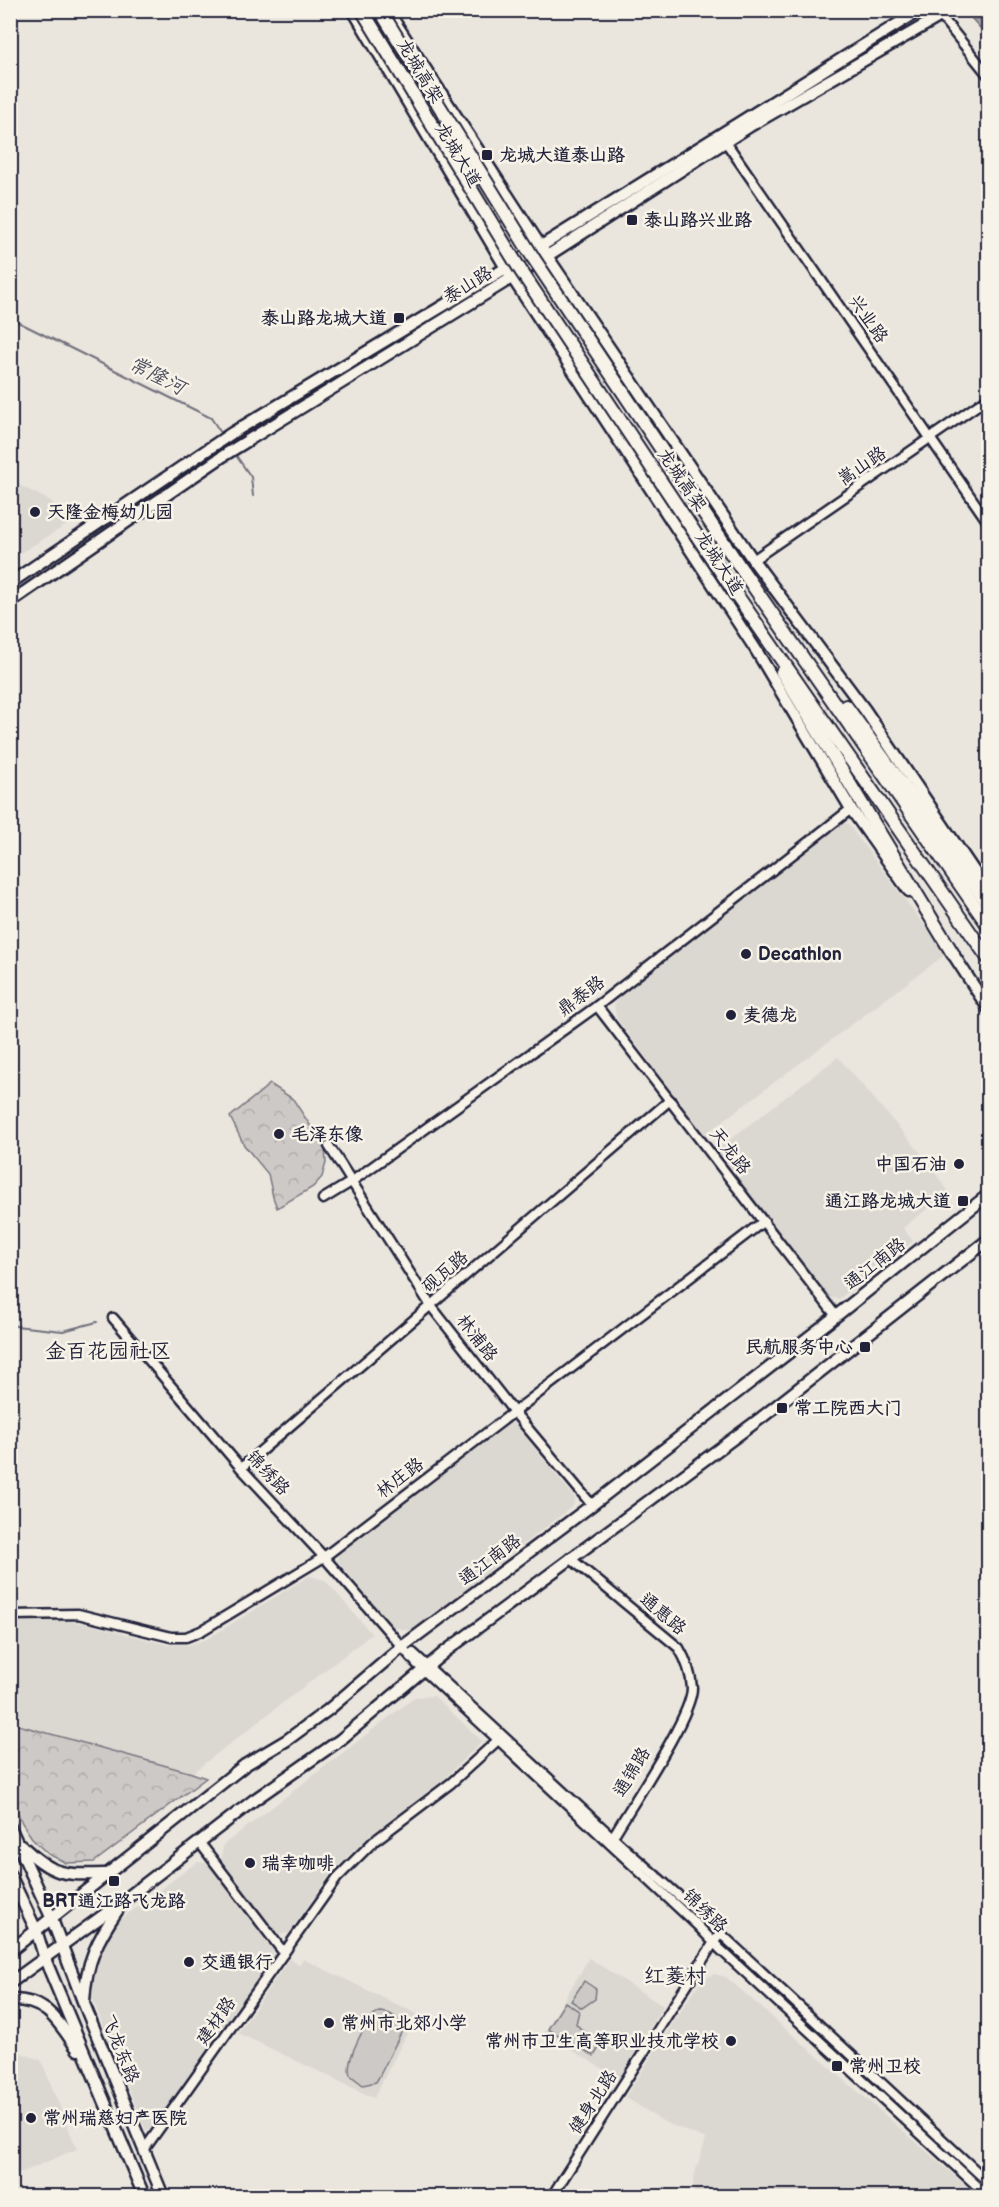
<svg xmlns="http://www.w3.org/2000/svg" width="999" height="2207" font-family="'Balsamiq Sans','LXGW WenKai TC',sans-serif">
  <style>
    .built { fill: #dbd8d2 }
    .park { fill: url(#park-crowns); stroke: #787680; stroke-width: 1.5 }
    .pitch { fill: #cdc9c6; stroke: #787680; stroke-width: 1.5 }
    .water { fill: url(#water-rules); stroke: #716f7b; stroke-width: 1.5 }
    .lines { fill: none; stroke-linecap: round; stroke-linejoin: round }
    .stream { stroke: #716f7b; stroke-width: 2 }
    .minor-casing { stroke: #22223b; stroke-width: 13 }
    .major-casing { stroke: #22223b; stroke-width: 15 }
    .highway-casing { stroke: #22223b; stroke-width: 16 }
    .minor { stroke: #f7f3e8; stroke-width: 8 }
    .major { stroke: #f7f3e8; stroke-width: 10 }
    .highway { stroke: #f7f3e8; stroke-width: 12 }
    .highway-bridge-casing { stroke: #22223b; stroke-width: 16; stroke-linecap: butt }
    .highway-bridge { stroke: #f7f3e8; stroke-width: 12 }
    .poi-dot { fill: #22223b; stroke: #f7f3e8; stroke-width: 2 }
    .labels { text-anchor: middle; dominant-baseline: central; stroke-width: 5; stroke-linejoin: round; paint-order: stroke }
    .street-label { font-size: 18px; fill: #22223b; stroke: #f7f3e8 }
    .poi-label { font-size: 18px; font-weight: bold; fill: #22223b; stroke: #f7f3e8; text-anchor: start }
    .water-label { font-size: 20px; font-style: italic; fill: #504f60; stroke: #f7f3e8 }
    .quarter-label { font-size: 21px; fill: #22223b; stroke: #f7f3e8 }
  </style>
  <defs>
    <pattern id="park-crowns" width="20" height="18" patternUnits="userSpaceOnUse" patternTransform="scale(1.5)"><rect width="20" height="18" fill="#cdc9c6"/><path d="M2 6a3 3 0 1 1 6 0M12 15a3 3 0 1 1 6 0" fill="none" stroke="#b0acab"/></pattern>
    <pattern id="water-rules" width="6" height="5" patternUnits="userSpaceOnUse" patternTransform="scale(1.5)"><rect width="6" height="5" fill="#a6a3a6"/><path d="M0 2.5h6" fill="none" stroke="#878488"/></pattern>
  </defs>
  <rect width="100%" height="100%" fill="#eae6de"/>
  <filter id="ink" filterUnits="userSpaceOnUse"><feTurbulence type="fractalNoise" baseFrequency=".0167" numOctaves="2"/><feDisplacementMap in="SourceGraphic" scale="12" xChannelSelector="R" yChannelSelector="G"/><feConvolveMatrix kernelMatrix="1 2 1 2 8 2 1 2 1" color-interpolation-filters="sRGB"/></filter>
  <g filter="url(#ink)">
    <g class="built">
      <path d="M 11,481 L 51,501 L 68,524 L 11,559 Z"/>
      <path d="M 842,822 L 848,824 L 946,954 L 704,1135 L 617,1019 L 614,1006 L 619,992 Z"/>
      <path d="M 838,1057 L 920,1152 L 949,1192 L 903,1228 L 913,1241 L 839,1299 L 828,1297 L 716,1150 Z"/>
      <path d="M 509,1423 L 515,1424 L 575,1498 L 573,1506 L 411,1631 L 393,1627 L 337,1560 L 338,1553 Z"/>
      <path d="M 309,1576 L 325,1580 L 372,1634 L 192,1773 L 11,1723 L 10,1620 L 61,1620 L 87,1624 L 168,1645 L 188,1645 L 207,1639 Z"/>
      <path d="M 434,1696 L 482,1741 L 444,1779 L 368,1837 L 331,1873 L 289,1933 L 278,1935 L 221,1862 L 223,1845 L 415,1697 Z"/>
      <path d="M 197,1862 L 210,1864 L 273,1947 L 272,1958 L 153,2127 L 146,2131 L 92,1998 L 95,1965 L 106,1936 L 117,1922 Z"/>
      <path d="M 589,1958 L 663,2006 L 619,2079 L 544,2033 Z"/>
      <path d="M 289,1959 L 299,1965 L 303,1959 L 417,2014 L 374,2098 L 238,2033 Z"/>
      <path d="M 714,1974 L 726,1977 L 978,2196 L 694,2196 L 693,2179 L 706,2139 L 664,2122 L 625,2097 L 697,1986 L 706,1978 Z"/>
      <path d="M 11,2049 L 41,2060 L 77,2149 L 11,2177 Z"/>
    </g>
    <g class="park">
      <path d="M 270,1084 L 293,1099 L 325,1148 L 326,1163 L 322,1177 L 313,1187 L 277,1208 L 273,1197 L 268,1174 L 244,1145 L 230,1117 Z"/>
      <path d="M 11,1723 L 192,1773 L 206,1778 L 94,1862 L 66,1863 L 48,1854 L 34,1841 L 22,1823 L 11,1796 Z"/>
    </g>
    <g class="pitch">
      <path d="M 584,1981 L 596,1989 L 595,1999 L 582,2008 L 571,2001 Z"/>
      <path d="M 565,2002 L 579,2011 L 576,2024 L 582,2030 L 602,2043 L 594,2056 L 548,2029 Z"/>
      <path d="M 379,2012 C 391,2012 398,2017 402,2028 L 401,2033 L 379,2077 L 376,2082 L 363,2085 L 350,2075 C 345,2061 366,2018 379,2012 Z"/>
    </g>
    <path class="water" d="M 965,11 L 988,11 L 988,37 Z"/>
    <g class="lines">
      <g class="stream">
        <path d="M 10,318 L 211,418 L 223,436"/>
        <path d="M 235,454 L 251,477 L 253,496"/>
        <path d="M 10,1321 L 15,1326 L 63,1331 L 97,1322"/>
      </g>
      <g class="minor-casing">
        <g id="minor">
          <path d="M 936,10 L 988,75"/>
          <path d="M 723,138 L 988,522"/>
          <path d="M 753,560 L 988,398"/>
          <path d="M 597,1006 L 836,1316"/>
          <path d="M 329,1146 L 431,1306 L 514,1412 L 592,1505"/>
          <path d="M 323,1199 L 351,1182 L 597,1006 L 851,809"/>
          <path d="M 113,1318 L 241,1468 L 324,1557 L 416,1663 L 697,1925 L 720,1949 L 988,2196"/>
          <path d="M 241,1468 L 670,1100"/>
          <path d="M 570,1558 L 679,1648 C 686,1660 691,1673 692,1688 C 692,1717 628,1810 611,1840"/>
          <path d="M 10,1615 L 78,1614 L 171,1637 L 186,1637 L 201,1631 L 324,1557 L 764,1221"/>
          <path d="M 413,1653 L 622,1846 L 704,1918 L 988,2182"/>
          <path d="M 200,1843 L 284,1953"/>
          <path d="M 144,2150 L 337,1878 L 373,1842 L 451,1783 L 498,1740"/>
          <path d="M 552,2196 L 716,1939"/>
        </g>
      </g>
      <g class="major-casing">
        <g id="major">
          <path d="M 353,10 L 506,268 L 756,650 L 851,809 L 909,891"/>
          <path d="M 387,10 L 547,256 L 753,560 L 865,710 L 988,892"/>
          <path d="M 10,583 L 232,433 L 506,268 L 920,10"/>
          <path d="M 10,602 L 226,454 L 547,256 L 750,126 L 951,10"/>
          <path d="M 949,948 L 988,1008"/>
          <path d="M 10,1827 L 51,1917 L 84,2004 L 163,2196"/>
          <path d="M 21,1845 C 53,1876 63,1875 107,1874"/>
          <path d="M 10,1875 L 36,1930 L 45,1959 L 144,2196"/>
          <path d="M 10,1951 L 245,1765 L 287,1740 L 328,1710 L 403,1646 L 592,1505 L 836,1316 L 988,1195"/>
          <path d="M 10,1983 L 123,1901 L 254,1800 L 340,1740 L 446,1651 L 761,1418 L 988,1240"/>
          <path d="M 10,2000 C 48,1999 58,2022 78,2050"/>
          <path d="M 84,2001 C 86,1962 97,1940 119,1908"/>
        </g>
      </g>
      <g class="highway-casing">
        <g id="highway">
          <path d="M 742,570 L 988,925"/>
          <path d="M 727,581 L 988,958"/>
          <path d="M 782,672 L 953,954"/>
          <path d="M 846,706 L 988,904"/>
        </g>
      </g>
      <use href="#minor" class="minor"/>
      <use href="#major" class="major"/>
      <use href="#highway" class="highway"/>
      <g class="highway-bridge-casing">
        <g id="highway-bridge">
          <path d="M 362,10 L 521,271 L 727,581"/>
          <path d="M 380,10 L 534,259 L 742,570"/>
        </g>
      </g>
      <use href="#highway-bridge" class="highway-bridge"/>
    </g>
  </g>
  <g class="poi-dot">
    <rect x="481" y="149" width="12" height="12" rx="3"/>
    <rect x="626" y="214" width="12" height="12" rx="3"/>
    <rect x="393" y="312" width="12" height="12" rx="3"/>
    <circle cx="35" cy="512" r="6"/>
    <circle cx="746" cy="954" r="6"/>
    <circle cx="731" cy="1015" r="6"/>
    <circle cx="279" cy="1134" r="6"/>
    <circle cx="959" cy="1164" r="6"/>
    <rect x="957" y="1195" width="12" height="12" rx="3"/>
    <rect x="859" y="1341" width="12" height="12" rx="3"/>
    <rect x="776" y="1402" width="12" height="12" rx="3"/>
    <circle cx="250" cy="1863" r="6"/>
    <rect x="108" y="1875" width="12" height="12" rx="3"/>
    <circle cx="189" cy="1962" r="6"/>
    <circle cx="329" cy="2023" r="6"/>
    <circle cx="731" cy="2041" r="6"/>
    <rect x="831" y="2060" width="12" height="12" rx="3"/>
    <circle cx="31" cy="2118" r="6"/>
  </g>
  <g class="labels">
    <g class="street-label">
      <text transform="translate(420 71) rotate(59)">龙城高架</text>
      <text transform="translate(458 155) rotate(59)">龙城大道</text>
      <text transform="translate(468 285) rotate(-32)">泰山路</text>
      <text transform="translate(868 319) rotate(55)">兴业路</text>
      <text transform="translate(862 466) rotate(-34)">嵩山路</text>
      <text transform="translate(682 480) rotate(56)">龙城高架</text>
      <text transform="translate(719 563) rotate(57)">龙城大道</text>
      <text transform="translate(581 996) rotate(-37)">鼎泰路</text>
      <text transform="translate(730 1151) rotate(52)">天龙路</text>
      <text transform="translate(875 1264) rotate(-38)">通江南路</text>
      <text transform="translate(445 1272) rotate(-41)">砚瓦路</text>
      <text transform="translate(477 1338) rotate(52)">林浦路</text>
      <text transform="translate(268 1473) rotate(47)">锦绣路</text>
      <text transform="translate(400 1478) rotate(-37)">林庄路</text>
      <text transform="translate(490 1560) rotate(-37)">通江南路</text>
      <text transform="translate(663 1614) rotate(40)">通惠路</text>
      <text transform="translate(632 1772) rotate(-59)">通锦路</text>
      <text transform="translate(705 1911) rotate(44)">锦绣路</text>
      <text transform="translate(216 2021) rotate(-55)">建材路</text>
      <text transform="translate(120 2049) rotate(68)">飞龙东路</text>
      <text transform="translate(593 2102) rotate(-57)">健身北路</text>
    </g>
    <g class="poi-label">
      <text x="499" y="155">龙城大道泰山路</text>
      <text x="644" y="220">泰山路兴业路</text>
      <text x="387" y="318" text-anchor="end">泰山路龙城大道</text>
      <text x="47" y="512">天隆金梅幼儿园</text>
      <text x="758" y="954">Decathlon</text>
      <text x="743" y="1015">麦德龙</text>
      <text x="291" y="1134">毛泽东像</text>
      <text x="947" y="1164" text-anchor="end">中国石油</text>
      <text x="951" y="1201" text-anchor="end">通江路龙城大道</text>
      <text x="853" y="1347" text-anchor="end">民航服务中心</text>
      <text x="794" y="1408">常工院西大门</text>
      <text x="262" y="1863">瑞幸咖啡</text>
      <text x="114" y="1901" text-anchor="middle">BRT通江路飞龙路</text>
      <text x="201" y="1962">交通银行</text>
      <text x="341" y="2023">常州市北郊小学</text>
      <text x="719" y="2041" text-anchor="end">常州市卫生高等职业技术学校</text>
      <text x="849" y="2066">常州卫校</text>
      <text x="43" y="2118">常州瑞慈妇产医院</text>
    </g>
    <g class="water-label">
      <text transform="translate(157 376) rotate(27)">常隆河</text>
    </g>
    <g class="quarter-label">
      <text x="108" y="1351">金百花园社区</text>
      <text x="675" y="1976">红菱村</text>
    </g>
  </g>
  <rect width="999" height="2207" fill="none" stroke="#f7f3e8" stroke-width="36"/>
  <rect x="18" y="18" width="963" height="2171" fill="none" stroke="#22223b" stroke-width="2" filter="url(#ink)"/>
</svg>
